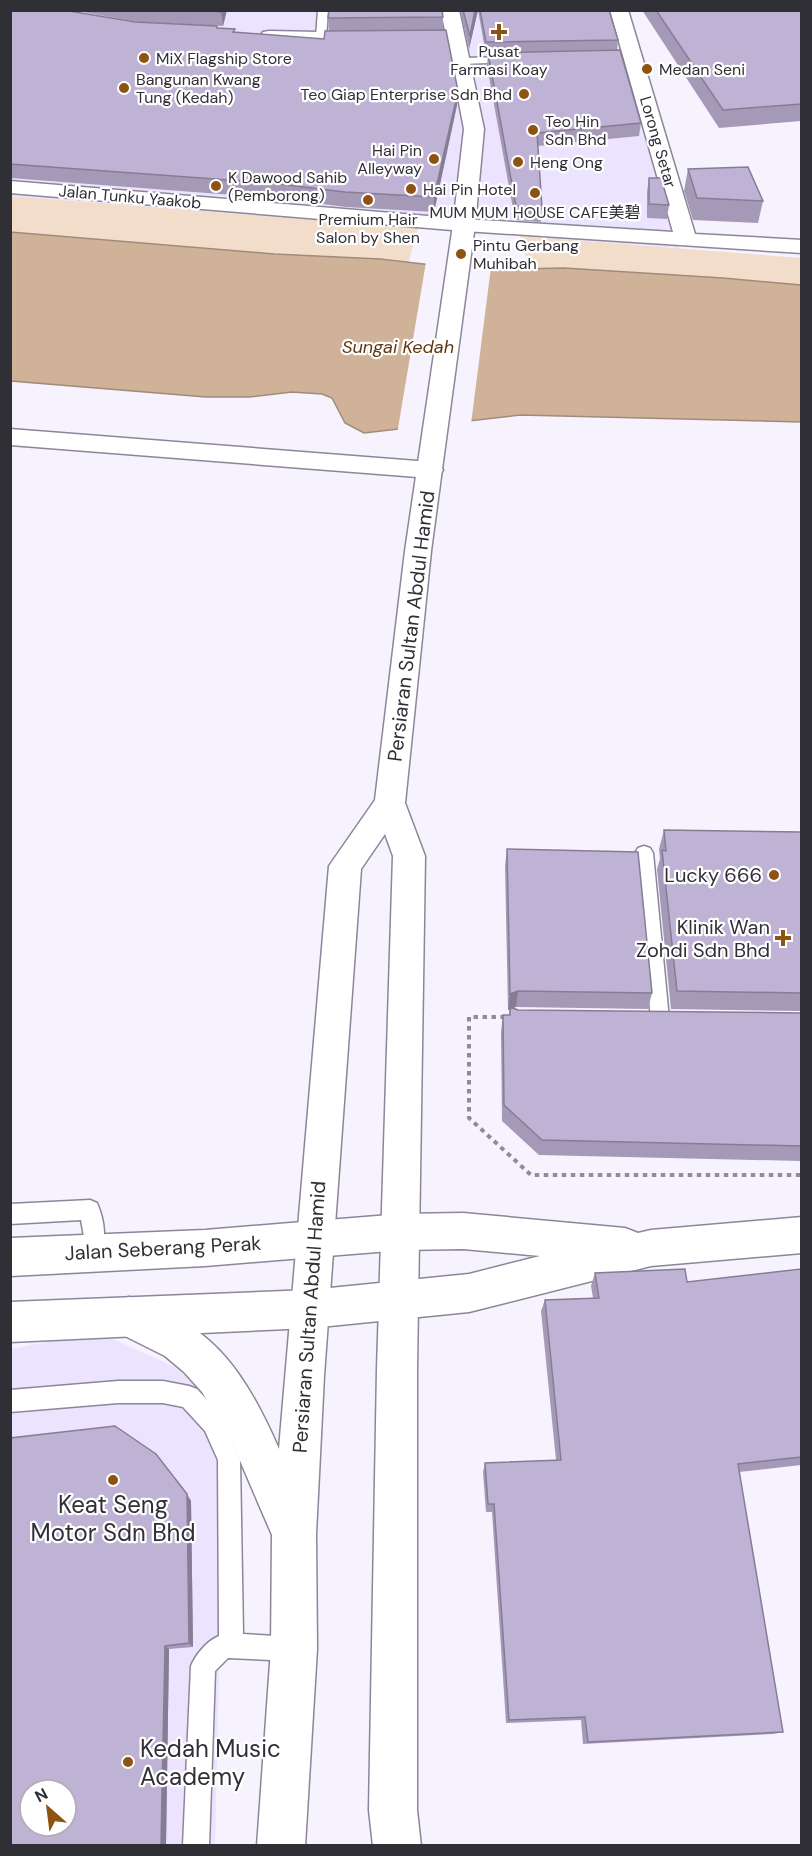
<svg xmlns="http://www.w3.org/2000/svg" width="812" height="1856" font-family="'DM Sans','Noto Sans SC',sans-serif">
  <style>
    .built { fill: #ece3fe; fill-rule: evenodd }
    .green { fill: #f2ddcb }
    .water { fill: #d0b299; stroke: #a08b7b; stroke-width: 1.5 }
    .pier { fill: #f6f2fe }
    .lines { fill: none; stroke-linecap: round; stroke-linejoin: round }
    .service-casing { stroke: #8c8698; stroke-width: 3 }
    .minor-casing { stroke: #8c8698; stroke-width: 3 }
    .tertiary-casing { stroke: #8c8698; stroke-width: 3 }
    .secondary-casing { stroke: #8c8698; stroke-width: 3 }
    .path { stroke: #8f8c96; stroke-width: 4; stroke-dasharray: 4.5 4.5; stroke-linecap: butt }
    .service { fill: #fff; fill-rule: evenodd }
    .minor { fill: #fff; fill-rule: evenodd }
    .tertiary { fill: #fff; fill-rule: evenodd }
    .secondary { fill: #fff; fill-rule: evenodd }
    .wall { fill: #a49ab7 }
    .shaded-wall { fill: #867d95 }
    .building { fill: #bfb3d5; stroke: #867d95; stroke-width: 1.5; fill-rule: evenodd }
    .poi-dot { fill: #8e5212; stroke: #fff; stroke-width: 2 }
    .labels { text-anchor: middle; dominant-baseline: central; stroke-width: 4.5; stroke-linejoin: round; paint-order: stroke }
    .far-poi-label { font-size: 16px; fill: #312f36; stroke: #fff; text-anchor: start }
    .far-street-label { font-size: 16px; fill: #312f36; stroke: #fff }
    .far-water-label { font-size: 18px; font-style: italic; fill: #5f370e; stroke: #fff }
    .street-label { font-size: 20px; fill: #312f36; stroke: #fff }
    .poi-label { font-size: 20px; fill: #312f36; stroke: #fff; text-anchor: end }
    .near-poi-label { font-size: 24px; fill: #312f36; stroke: #fff }
  </style>
  <rect width="100%" height="100%" fill="#f6f2fe"/>
  <g class="built">
    <path d="M 10,11 L 613,11 L 678,248 L 520,236 L 435,226 L 418,228 L 11,196 Z"/>
    <path d="M 97,1332 L 175,1367 L 225,1412 L 215,1845 L 11,1846 L 11,1349 ZM 30,1790 L 66,1790 L 66,1826 L 30,1826 Z"/>
  </g>
  <g class="green">
    <path d="M 10,196 L 418,228 L 408,264 L 380,259 L 274,254 L 11,232 Z"/>
    <path d="M 520,236 L 801,258 L 801,285 L 723,278 L 529,268 Z"/>
  </g>
  <path class="water" d="M 10,232 L 274,254 L 380,259 L 476,270 L 564,268 L 723,278 L 801,285 L 801,422 L 520,415 L 364,433 L 345,423 L 332,398 L 322,394 L 292,392 L 249,397 L 206,397 L 11,381 Z"/>
  <path class="pier" d="M 426,262 L 491,267 L 471,424 L 397,434 Z"/>
  <g class="lines">
    <g class="service-casing">
      <g id="service">
        <path d="M 318,10 L 328,10 L 326,38 L 321,41 L 316,38 Z"/>
        <path d="M 511,57 L 515,58 L 515,62 L 461,64 L 456,61 L 461,58 Z"/>
        <path d="M 644,846 L 650,848 L 653,853 L 669,1019 L 667,1025 L 660,1027 L 653,1025 L 651,1019 L 635,853 L 638,848 Z"/>
        <path d="M 90,1200 L 97,1203 C 105,1221 107,1242 99,1260 L 92,1263 L 85,1260 L 82,1253 L 85,1242 L 81,1220 L 10,1224 L 10,1204 Z"/>
        <path d="M 118,1381 L 163,1381 L 189,1386 L 197,1389 L 221,1415 L 240,1460 L 243,1634 L 294,1637 L 303,1640 L 306,1649 L 303,1658 L 294,1661 L 228,1658 L 215,1671 L 209,1846 L 183,1846 L 191,1666 C 196,1654 207,1641 219,1636 L 218,1460 L 205,1431 L 183,1407 L 163,1403 L 118,1403 L 10,1412 L 10,1390 Z"/>
      </g>
    </g>
    <g class="minor-casing">
      <g id="minor">
        <path d="M 610,10 L 628,10 L 695,234 L 802,240 L 802,253 L 464,231 L 10,193 L 10,181 L 464,219 L 673,232 Z"/>
        <path d="M 269,31 L 370,33 L 376,34 L 379,38 L 376,42 L 370,43 L 263,40 L 260,36 L 263,32 Z"/>
        <path d="M 10,429 L 430,462 L 439,464 L 443,470 L 439,476 L 430,478 L 10,445 Z"/>
        <path d="M 315,1221 L 328,1226 L 334,1239 L 328,1252 L 315,1257 L 205,1266 L 10,1276 L 10,1238 L 205,1230 Z"/>
        <path d="M 310,1290 L 324,1295 L 330,1309 L 324,1323 L 310,1328 L 10,1342 L 10,1302 Z"/>
      </g>
    </g>
    <g class="tertiary-casing">
      <path id="tertiary" d="M 463,1213 L 625,1228 L 638,1233 L 651,1230 L 802,1217 L 802,1253 L 651,1266 L 469,1312 L 310,1328 L 296,1323 L 290,1309 L 296,1295 L 310,1290 L 469,1274 L 540,1256 L 463,1249 L 402,1250 L 315,1257 L 302,1252 L 296,1239 L 302,1226 L 315,1221 L 402,1214 Z"/>
    </g>
    <g class="secondary-casing">
      <path id="secondary" d="M 441,10 L 459,10 L 484,129 L 475,225 L 431,551 L 405,803 L 425,856 L 417,1369 L 417,1810 L 421,1846 L 373,1846 L 369,1810 L 377,1369 L 393,856 L 385,834 L 361,869 L 324,1376 L 316,1534 L 317,1649 L 305,1846 L 257,1846 L 271,1649 L 272,1535 L 232,1442 L 202,1392 L 184,1372 L 165,1356 L 115,1331 L 109,1317 L 115,1303 L 129,1297 C 150,1306 172,1315 191,1327 C 234,1354 259,1404 279,1449 L 329,866 L 375,800 L 405,551 L 453,225 L 464,129 Z"/>
    </g>
    <path class="path" d="M 505,1017 L 469,1017 L 469,1118 L 531,1175 L 802,1175"/>
    <use href="#service" class="service"/>
    <use href="#minor" class="minor"/>
    <use href="#tertiary" class="tertiary"/>
    <use href="#secondary" class="secondary"/>
  </g>
  <g class="wall">
    <path d="M 10,10 L 135,22 L 218,28 L 235,32 L 458,91 L 457,105 L 434,212 L 346,207 L 273,198 L 10,178 Z"/>
    <path d="M 72,10 L 227,10 L 223,26 L 137,22 Z"/>
    <path d="M 460,10 L 478,10 L 469,49 Z"/>
    <path d="M 478,10 L 609,10 L 618,40 L 617,50 L 641,123 L 639,136 L 538,146 L 542,208 L 541,222 L 515,220 L 487,66 L 488,55 L 486,55 Z"/>
    <path d="M 642,10 L 801,10 L 801,121 L 719,128 Z"/>
    <path d="M 443,17 L 443,30 L 329,31 L 328,18 Z"/>
    <path d="M 688,169 L 763,201 L 758,223 L 693,220 L 684,191 Z"/>
    <path d="M 649,178 L 669,205 L 667,219 L 647,218 L 647,192 Z"/>
    <path d="M 664,830 L 801,832 L 801,1011 L 671,1009 L 657,869 L 660,859 L 659,849 Z"/>
    <path d="M 507,849 L 652,993 L 648,1009 L 516,1007 L 512,1008 L 518,1010 L 801,1013 L 801,1161 L 539,1155 L 502,1121 L 501,1032 L 503,1015 L 509,1015 L 510,1009 L 508,1010 L 505,866 Z"/>
    <path d="M 801,1269 L 801,1465 L 739,1472 L 783,1732 L 773,1734 L 583,1744 L 581,1720 L 506,1723 L 492,1512 L 486,1512 L 483,1472 L 485,1463 L 556,1460 L 541,1311 L 545,1300 L 593,1298 L 591,1286 L 595,1273 L 687,1282 Z"/>
    <path d="M 115,1426 L 191,1501 L 193,1647 L 169,1649 L 166,1845 Z"/>
  </g>
  <g class="shaded-wall">
    <path d="M 222,10 L 227,10 L 223,26 L 221,12 Z"/>
    <path d="M 475,10 L 478,10 L 469,49 L 470,36 Z"/>
    <path d="M 458,91 L 457,105 L 434,212 L 434,197 Z"/>
    <path d="M 518,991 L 516,1007 L 508,1010 L 510,994 Z"/>
    <path d="M 187,1494 L 191,1501 L 193,1647 L 189,1643 Z"/>
    <path d="M 165,1646 L 169,1649 L 166,1845 L 161,1845 Z"/>
  </g>
  <g class="building">
    <path d="M 10,10 L 63,10 L 135,22 L 217,26 L 217,28 L 235,29 L 233,32 L 324,39 L 325,31 L 446,30 L 458,91 L 434,197 L 345,192 L 271,183 L 10,164 Z"/>
    <path d="M 194,10 L 222,10 L 221,12 Z"/>
    <path d="M 329,10 L 442,10 L 443,17 L 328,18 Z"/>
    <path d="M 463,10 L 475,10 L 470,36 Z"/>
    <path d="M 480,10 L 609,10 L 618,40 L 486,42 Z"/>
    <path d="M 656,10 L 801,10 L 801,104 L 723,110 Z"/>
    <path d="M 620,50 L 641,123 L 537,133 L 542,208 L 516,206 L 488,53 Z"/>
    <path d="M 748,167 L 763,201 L 697,198 L 688,169 Z"/>
    <path d="M 649,178 L 661,178 L 669,205 L 649,204 Z"/>
    <path d="M 664,830 L 801,832 L 801,993 L 677,991 L 662,850 L 666,851 Z"/>
    <path d="M 507,849 L 638,852 L 652,993 L 518,991 L 510,994 Z"/>
    <path d="M 510,1007 L 518,1010 L 801,1013 L 801,1146 L 542,1140 L 504,1105 L 503,1015 L 510,1015 Z"/>
    <path d="M 685,1269 L 687,1282 L 801,1269 L 801,1457 L 738,1464 L 783,1732 L 588,1742 L 585,1717 L 509,1720 L 494,1504 L 488,1504 L 485,1463 L 561,1460 L 545,1300 L 599,1298 L 595,1273 Z"/>
    <path d="M 115,1426 L 156,1454 L 187,1494 L 189,1643 L 165,1646 L 161,1845 L 10,1845 L 10,1438 ZM 30,1790 L 66,1790 L 66,1826 L 30,1826 Z"/>
  </g>
  <g class="poi-dot">
    <path d="M496 23h6v6h6v6h-6v6h-6v-6h-6v-6h6z"/>
    <circle cx="144" cy="58" r="6"/>
    <circle cx="647" cy="69" r="6"/>
    <circle cx="124" cy="88" r="6"/>
    <circle cx="524" cy="94" r="6"/>
    <circle cx="533" cy="130" r="6"/>
    <circle cx="434" cy="159" r="6"/>
    <circle cx="518" cy="162" r="6"/>
    <circle cx="216" cy="186" r="6"/>
    <circle cx="411" cy="189" r="6"/>
    <circle cx="535" cy="193" r="6"/>
    <circle cx="368" cy="200" r="6"/>
    <circle cx="461" cy="254" r="6"/>
    <circle cx="774" cy="875" r="6"/>
    <path d="M780 929h6v6h6v6h-6v6h-6v-6h-6v-6h6z"/>
    <circle cx="113" cy="1480" r="6"/>
    <circle cx="128" cy="1762" r="6"/>
  </g>
  <g class="labels">
    <g class="far-poi-label">
      <text x="499" y="51" text-anchor="middle">Pusat<tspan x="499" dy="18">Farmasi Koay</tspan></text>
      <text x="156" y="58">MiX Flagship Store</text>
      <text x="659" y="69">Medan Seni</text>
      <text x="136" y="79">Bangunan Kwang<tspan x="136" dy="18">Tung (Kedah)</tspan></text>
      <text x="512" y="94" text-anchor="end">Teo Giap Enterprise Sdn Bhd</text>
      <text x="545" y="121">Teo Hin<tspan x="545" dy="18">Sdn Bhd</tspan></text>
      <text x="422" y="150" text-anchor="end">Hai Pin<tspan x="422" dy="18">Alleyway</tspan></text>
      <text x="530" y="162">Heng Ong</text>
      <text x="228" y="177">K Dawood Sahib<tspan x="228" dy="18">(Pemborong)</tspan></text>
      <text x="423" y="189">Hai Pin Hotel</text>
      <text x="535" y="212" text-anchor="middle">MUM MUM HOUSE CAFE美碧</text>
      <text x="368" y="219" text-anchor="middle">Premium Hair<tspan x="368" dy="18">Salon by Shen</tspan></text>
      <text x="473" y="245">Pintu Gerbang<tspan x="473" dy="18">Muhibah</tspan></text>
    </g>
    <g class="far-street-label">
      <text transform="translate(658 142) rotate(74)">Lorong Setar</text>
      <text transform="translate(130 197) rotate(5)">Jalan Tunku Yaakob</text>
    </g>
    <g class="far-water-label">
      <text x="398" y="347">Sungai Kedah</text>
    </g>
    <g class="street-label">
      <text transform="translate(411 626) rotate(-83)">Persiaran Sultan Abdul Hamid</text>
      <text transform="translate(163 1248) rotate(-3)">Jalan Seberang Perak</text>
      <text transform="translate(309 1317) rotate(-86)">Persiaran Sultan Abdul Hamid</text>
    </g>
    <g class="poi-label">
      <text x="762" y="875">Lucky 666</text>
      <text x="770" y="927">Klinik Wan<tspan x="770" dy="23">Zohdi Sdn Bhd</tspan></text>
    </g>
    <g class="near-poi-label">
      <text x="113" y="1504">Keat Seng<tspan x="113" dy="28">Motor Sdn Bhd</tspan></text>
      <text x="140" y="1748" text-anchor="start">Kedah Music<tspan x="140" dy="28">Academy</tspan></text>
    </g>
  </g>
  <rect width="812" height="1856" fill="none" stroke="#312f36" stroke-width="24"/>
  <g transform="translate(48 1808) rotate(332)"><circle r="28" fill="#ffffff" stroke="#adacaf" stroke-width="1.5"/>
  <path d="M0-4.5L10 22L0 15L-10 22Z" fill="#8e5212"/>
  <text y="-9" font-size="16" font-weight="bold" text-anchor="middle" fill="#312f36">N</text>
  </g>
</svg>
